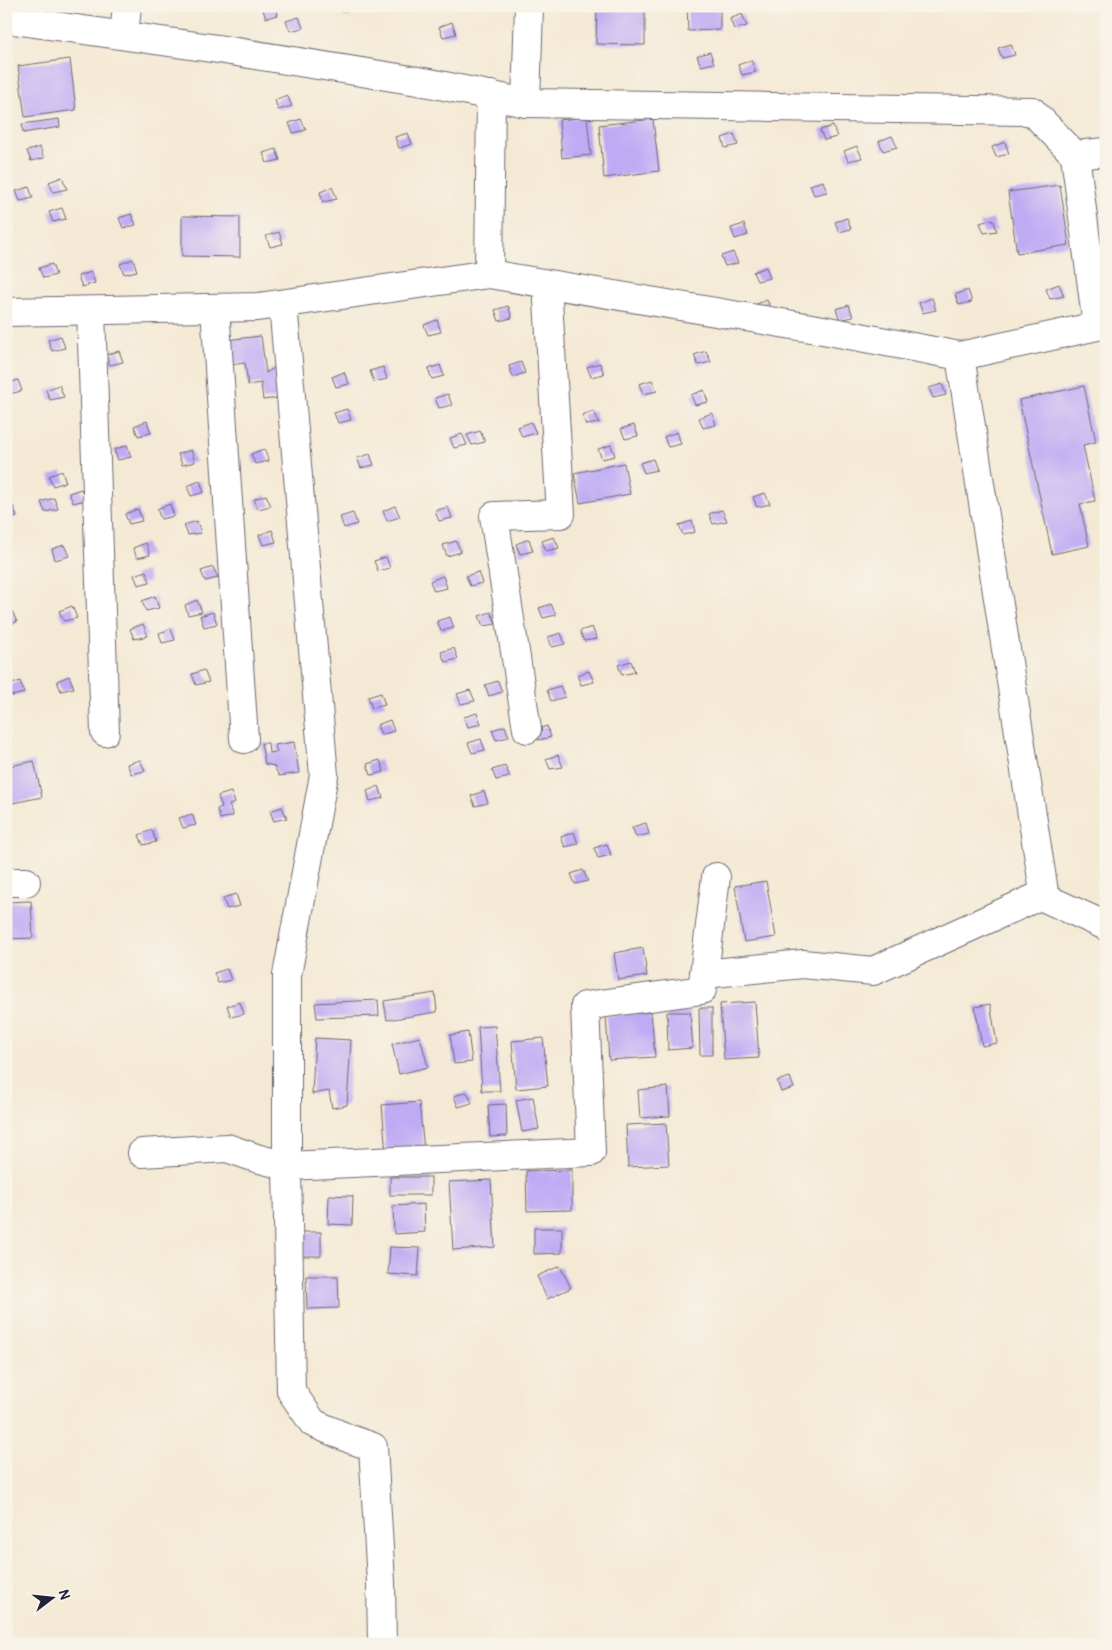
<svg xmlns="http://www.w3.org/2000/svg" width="1112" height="1650" font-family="Pangolin,sans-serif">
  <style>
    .building { fill: #bfabf4 }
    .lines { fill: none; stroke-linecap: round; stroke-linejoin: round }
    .minor-casing { stroke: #6c6871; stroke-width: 30 }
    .minor { stroke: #fff; stroke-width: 28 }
  </style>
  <rect width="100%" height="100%" fill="#f7f3e8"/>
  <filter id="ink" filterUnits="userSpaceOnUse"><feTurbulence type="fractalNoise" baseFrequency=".02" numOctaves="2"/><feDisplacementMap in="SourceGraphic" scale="10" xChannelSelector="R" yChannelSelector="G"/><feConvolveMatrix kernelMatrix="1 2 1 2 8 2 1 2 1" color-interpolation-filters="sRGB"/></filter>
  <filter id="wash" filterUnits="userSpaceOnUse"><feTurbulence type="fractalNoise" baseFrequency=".0096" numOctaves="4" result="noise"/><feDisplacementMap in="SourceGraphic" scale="20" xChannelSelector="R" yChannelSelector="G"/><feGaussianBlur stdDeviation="1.12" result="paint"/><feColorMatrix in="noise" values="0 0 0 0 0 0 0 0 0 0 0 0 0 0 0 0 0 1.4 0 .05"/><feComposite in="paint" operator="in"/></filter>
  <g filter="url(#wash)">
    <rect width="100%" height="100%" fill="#f4e9d4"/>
    <g id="blocks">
      <g class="building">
        <path d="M 267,6 L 275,6 L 278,15 L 266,18 L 262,8 Z"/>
        <path d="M 339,6 L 353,6 L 354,9 L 341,12 Z"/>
        <path d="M 597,6 L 645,6 L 645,45 L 596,44 Z"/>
        <path d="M 687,6 L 720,6 L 720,30 L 688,31 Z"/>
        <path d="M 742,14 L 747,26 L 734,29 L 730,19 Z"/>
        <path d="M 299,17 L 303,28 L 290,31 L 286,21 Z"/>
        <path d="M 452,22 L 456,34 L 443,37 L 439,27 Z"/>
        <path d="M 1011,44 L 1015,55 L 1002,58 L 998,48 Z"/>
        <path d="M 710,52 L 714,63 L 701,66 L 697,56 Z"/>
        <path d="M 70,59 L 76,110 L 25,117 L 18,66 Z"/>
        <path d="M 751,60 L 756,72 L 742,75 L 738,65 Z"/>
        <path d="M 287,95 L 292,106 L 278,110 L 275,100 Z"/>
        <path d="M 587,117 L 591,155 L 562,158 L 559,120 Z"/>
        <path d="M 59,119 L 60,127 L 23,133 L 22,124 Z"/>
        <path d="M 301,119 L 306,130 L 293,133 L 289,123 Z"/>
        <path d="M 653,119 L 659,171 L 604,178 L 599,125 Z"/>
        <path d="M 833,126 L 837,137 L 824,140 L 820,130 Z"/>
        <path d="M 408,133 L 412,144 L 399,148 L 395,137 Z"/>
        <path d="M 734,134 L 738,145 L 725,148 L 722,138 Z"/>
        <path d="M 892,136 L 897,147 L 883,151 L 879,141 Z"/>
        <path d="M 1005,142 L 1009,154 L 996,157 L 992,147 Z"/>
        <path d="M 857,146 L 862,158 L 848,161 L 844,151 Z"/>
        <path d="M 40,147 L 44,158 L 31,161 L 27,151 Z"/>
        <path d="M 276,149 L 280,160 L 267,163 L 263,153 Z"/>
        <path d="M 62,177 L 67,189 L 53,192 L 49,182 Z"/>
        <path d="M 823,181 L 827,192 L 814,195 L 810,185 Z"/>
        <path d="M 1060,185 L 1069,245 L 1017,253 L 1008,192 Z"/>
        <path d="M 29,187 L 33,198 L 20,201 L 16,191 Z"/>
        <path d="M 332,187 L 337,199 L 323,202 L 320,192 Z"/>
        <path d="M 62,208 L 66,219 L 53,222 L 49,212 Z"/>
        <path d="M 131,214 L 136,225 L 123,228 L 119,218 Z"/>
        <path d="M 182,216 L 240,217 L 240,257 L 182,256 Z"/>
        <path d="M 847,218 L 851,229 L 839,232 L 835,222 Z"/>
        <path d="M 993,219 L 997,231 L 984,233 L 980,223 Z"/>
        <path d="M 744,224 L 748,235 L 735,239 L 731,228 Z"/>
        <path d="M 279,232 L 283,244 L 270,247 L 266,236 Z"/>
        <path d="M 733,252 L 738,263 L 725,266 L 721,256 Z"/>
        <path d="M 133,259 L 137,271 L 124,274 L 120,264 Z"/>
        <path d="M 52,264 L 56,275 L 43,278 L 39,268 Z"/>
        <path d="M 766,267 L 770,278 L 757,281 L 753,272 Z"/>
        <path d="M 91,272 L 95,283 L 82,287 L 78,276 Z"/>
        <path d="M 1059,284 L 1064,296 L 1050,299 L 1046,289 Z"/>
        <path d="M 968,290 L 972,302 L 959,305 L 955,295 Z"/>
        <path d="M 932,298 L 936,310 L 923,313 L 919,303 Z"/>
        <path d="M 767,300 L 772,312 L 754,305 Z"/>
        <path d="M 849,305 L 853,317 L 840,320 L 836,309 Z"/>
        <path d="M 508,306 L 512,318 L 499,321 L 495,310 Z"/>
        <path d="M 437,320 L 441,332 L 428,335 L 424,325 Z"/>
        <path d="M 61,336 L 65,348 L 52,351 L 48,340 Z"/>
        <path d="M 261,336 L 266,373 L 281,364 L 277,398 L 263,400 L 261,383 L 248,385 L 245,363 L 229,365 L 225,340 Z"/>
        <path d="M 119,351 L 123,362 L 110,365 L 106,355 Z"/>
        <path d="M 706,351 L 711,362 L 698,365 L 694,355 Z"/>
        <path d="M 521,362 L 525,373 L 513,377 L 509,366 Z"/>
        <path d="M 600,363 L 604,374 L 591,377 L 587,367 Z"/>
        <path d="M 440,365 L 444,376 L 432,379 L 428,369 Z"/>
        <path d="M 383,367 L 387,379 L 374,382 L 370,371 Z"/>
        <path d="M 344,372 L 349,384 L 336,387 L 332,377 Z"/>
        <path d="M 18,380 L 22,391 L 9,394 L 6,384 Z"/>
        <path d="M 652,380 L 657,391 L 643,394 L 639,384 Z"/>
        <path d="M 942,384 L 946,395 L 933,398 L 929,388 Z"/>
        <path d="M 59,385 L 64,397 L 50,400 L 46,390 Z"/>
        <path d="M 1084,386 L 1096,442 L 1083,445 L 1095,501 L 1080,504 L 1089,546 L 1052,554 L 1019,400 Z"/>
        <path d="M 704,390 L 708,402 L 695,405 L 691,395 Z"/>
        <path d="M 448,394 L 452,405 L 439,408 L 435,398 Z"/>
        <path d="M 347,409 L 351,420 L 338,423 L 334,413 Z"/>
        <path d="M 594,411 L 599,423 L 586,425 L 582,415 Z"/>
        <path d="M 712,413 L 716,425 L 703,428 L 699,418 Z"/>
        <path d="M 147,421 L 151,433 L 138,436 L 134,426 Z"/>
        <path d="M 531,422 L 536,433 L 522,437 L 518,427 Z"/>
        <path d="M 634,425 L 638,436 L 625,439 L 621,429 Z"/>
        <path d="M 480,431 L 485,442 L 472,445 L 467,435 Z"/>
        <path d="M 677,432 L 681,444 L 668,447 L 664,437 Z"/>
        <path d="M 462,434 L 467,445 L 454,448 L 450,438 Z"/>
        <path d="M 127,445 L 131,457 L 118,460 L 114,450 Z"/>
        <path d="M 611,445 L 615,456 L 602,459 L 598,449 Z"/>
        <path d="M 264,449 L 269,461 L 255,464 L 251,454 Z"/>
        <path d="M 191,450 L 195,462 L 182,465 L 178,454 Z"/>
        <path d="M 370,454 L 374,465 L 361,468 L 357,458 Z"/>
        <path d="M 653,459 L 657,470 L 644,473 L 640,463 Z"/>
        <path d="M 624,463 L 630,494 L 580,503 L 574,473 Z"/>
        <path d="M 62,471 L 66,482 L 53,486 L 49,476 Z"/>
        <path d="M 200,481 L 204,492 L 191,496 L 187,486 Z"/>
        <path d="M 81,489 L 86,500 L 73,503 L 69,493 Z"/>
        <path d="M 765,493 L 770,504 L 757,507 L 753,497 Z"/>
        <path d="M 266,495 L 271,506 L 258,509 L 254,499 Z"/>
        <path d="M 54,498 L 58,509 L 45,512 L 41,502 Z"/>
        <path d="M 170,504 L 174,516 L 161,519 L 157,509 Z"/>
        <path d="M 13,506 L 17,517 L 6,520 L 6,508 Z"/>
        <path d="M 395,506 L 400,517 L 387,521 L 383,511 Z"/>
        <path d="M 448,507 L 452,518 L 439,521 L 435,511 Z"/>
        <path d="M 138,509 L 142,521 L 129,524 L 125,514 Z"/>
        <path d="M 722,510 L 727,521 L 713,524 L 709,514 Z"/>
        <path d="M 353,513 L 357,524 L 344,528 L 340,517 Z"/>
        <path d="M 197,521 L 201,533 L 188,535 L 184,525 Z"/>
        <path d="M 692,521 L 695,532 L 683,535 L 679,525 Z"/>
        <path d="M 272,530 L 276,542 L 263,545 L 259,535 Z"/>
        <path d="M 554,537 L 559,548 L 546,551 L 542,541 Z"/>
        <path d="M 529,539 L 533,551 L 520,554 L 516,544 Z"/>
        <path d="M 456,541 L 461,552 L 447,556 L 443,545 Z"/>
        <path d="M 146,543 L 150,555 L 137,558 L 133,548 Z"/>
        <path d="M 64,545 L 69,556 L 55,560 L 52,549 Z"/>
        <path d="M 386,557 L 390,568 L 378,571 L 374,561 Z"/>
        <path d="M 213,567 L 218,578 L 205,581 L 201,571 Z"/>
        <path d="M 146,571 L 150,582 L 138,585 L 134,575 Z"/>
        <path d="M 478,572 L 482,583 L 470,586 L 466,576 Z"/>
        <path d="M 443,576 L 447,588 L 434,591 L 430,581 Z"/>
        <path d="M 155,596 L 159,608 L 146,611 L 142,601 Z"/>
        <path d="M 197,600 L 202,612 L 188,615 L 185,605 Z"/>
        <path d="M 551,604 L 556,615 L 543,618 L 539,608 Z"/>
        <path d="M 72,606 L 77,618 L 64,621 L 59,611 Z"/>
        <path d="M 12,611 L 17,622 L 6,625 L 6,613 Z"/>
        <path d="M 213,612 L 217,624 L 204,627 L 200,616 Z"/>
        <path d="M 491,612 L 496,624 L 483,626 L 479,616 Z"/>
        <path d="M 450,617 L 454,628 L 441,631 L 437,621 Z"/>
        <path d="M 143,624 L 148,636 L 134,639 L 130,629 Z"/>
        <path d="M 592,627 L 597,639 L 584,641 L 580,631 Z"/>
        <path d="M 171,629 L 175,640 L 162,643 L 159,633 Z"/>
        <path d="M 561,633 L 565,644 L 552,647 L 548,637 Z"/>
        <path d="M 454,648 L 458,659 L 445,662 L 441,652 Z"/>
        <path d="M 631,661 L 635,672 L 622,675 L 618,665 Z"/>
        <path d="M 204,670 L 209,682 L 196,685 L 192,674 Z"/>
        <path d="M 589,671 L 594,682 L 581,685 L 577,675 Z"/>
        <path d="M 69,676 L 74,688 L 61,691 L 57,681 Z"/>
        <path d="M 20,681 L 24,693 L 12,696 L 8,686 Z"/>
        <path d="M 498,681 L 502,692 L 489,696 L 485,685 Z"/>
        <path d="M 560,686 L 565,697 L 551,701 L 547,690 Z"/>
        <path d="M 470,690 L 475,701 L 461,704 L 457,694 Z"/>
        <path d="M 381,693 L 385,705 L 372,708 L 368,697 Z"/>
        <path d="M 477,713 L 481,724 L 468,727 L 464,717 Z"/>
        <path d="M 390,720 L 394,731 L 381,735 L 377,725 Z"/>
        <path d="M 505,726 L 509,737 L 496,740 L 492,730 Z"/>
        <path d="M 547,726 L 551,737 L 538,740 L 534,730 Z"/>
        <path d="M 481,739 L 485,750 L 472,753 L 468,743 Z"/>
        <path d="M 294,742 L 299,773 L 279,776 L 274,766 L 265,764 L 261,743 L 268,743 L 269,753 L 277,752 L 275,745 Z"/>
        <path d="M 558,755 L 563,767 L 550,769 L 546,759 Z"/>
        <path d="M 140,760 L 145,771 L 131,774 L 127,764 Z"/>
        <path d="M 380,760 L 384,772 L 371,775 L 367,764 Z"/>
        <path d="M 34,761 L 42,797 L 8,804 L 6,795 L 6,767 Z"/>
        <path d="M 505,766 L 510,777 L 496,780 L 492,770 Z"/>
        <path d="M 379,786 L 383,798 L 370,801 L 367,791 Z"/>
        <path d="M 484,791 L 488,803 L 475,806 L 471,796 Z"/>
        <path d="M 231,792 L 235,803 L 229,805 L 233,816 L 220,819 L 217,809 L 222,807 L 218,796 Z"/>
        <path d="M 282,807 L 287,818 L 274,821 L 270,811 Z"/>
        <path d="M 192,814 L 196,825 L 183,828 L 179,818 Z"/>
        <path d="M 646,823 L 649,834 L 636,837 L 632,827 Z"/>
        <path d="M 152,830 L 156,842 L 143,845 L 139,835 Z"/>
        <path d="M 574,832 L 578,844 L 565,847 L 561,837 Z"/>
        <path d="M 607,844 L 611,855 L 598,858 L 594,848 Z"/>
        <path d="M 583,870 L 588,881 L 575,884 L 571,874 Z"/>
        <path d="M 766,881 L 776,937 L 744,942 L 735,886 Z"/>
        <path d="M 236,894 L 240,906 L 227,909 L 223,898 Z"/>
        <path d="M 31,901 L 33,938 L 6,939 L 6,902 Z"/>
        <path d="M 643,948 L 647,976 L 618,980 L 614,953 Z"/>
        <path d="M 227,969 L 231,980 L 218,983 L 214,973 Z"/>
        <path d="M 435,993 L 437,1012 L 387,1020 L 384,1001 Z"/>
        <path d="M 378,1000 L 379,1016 L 317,1018 L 315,1003 Z"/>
        <path d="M 240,1002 L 244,1014 L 231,1017 L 227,1006 Z"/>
        <path d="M 755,1002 L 759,1058 L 724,1060 L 720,1004 Z"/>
        <path d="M 990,1004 L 997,1043 L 982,1046 L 975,1007 Z"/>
        <path d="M 699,1008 L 712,1008 L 712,1055 L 700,1055 Z"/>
        <path d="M 651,1012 L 655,1057 L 609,1060 L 606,1016 Z"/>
        <path d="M 667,1012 L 690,1012 L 693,1048 L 668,1050 Z"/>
        <path d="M 495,1026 L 500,1091 L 482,1091 L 478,1027 Z"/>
        <path d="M 468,1032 L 472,1062 L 454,1064 L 450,1035 Z"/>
        <path d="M 420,1037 L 428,1067 L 399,1074 L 392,1044 Z"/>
        <path d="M 315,1038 L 351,1040 L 347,1105 L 332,1108 L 329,1091 L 312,1094 Z"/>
        <path d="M 543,1038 L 548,1086 L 516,1089 L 512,1041 Z"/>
        <path d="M 790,1077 L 794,1088 L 781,1092 L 777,1081 Z"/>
        <path d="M 668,1087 L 670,1116 L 640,1118 L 638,1090 Z"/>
        <path d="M 467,1092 L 472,1103 L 458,1107 L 454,1096 Z"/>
        <path d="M 533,1097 L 539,1129 L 522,1132 L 516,1100 Z"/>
        <path d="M 419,1102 L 424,1150 L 386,1154 L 382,1105 Z"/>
        <path d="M 506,1104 L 507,1136 L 490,1137 L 488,1105 Z"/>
        <path d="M 666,1123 L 669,1165 L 628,1167 L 626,1125 Z"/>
        <path d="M 572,1170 L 572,1210 L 527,1211 L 526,1171 Z"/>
        <rect x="390" y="1177" width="41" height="18"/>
        <path d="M 491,1180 L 495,1247 L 453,1250 L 449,1182 Z"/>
        <path d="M 329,1195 L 353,1196 L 352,1225 L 328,1224 Z"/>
        <path d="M 424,1204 L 425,1232 L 394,1234 L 393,1206 Z"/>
        <path d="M 534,1228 L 562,1228 L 562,1253 L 534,1254 Z"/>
        <path d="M 303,1232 L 321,1232 L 321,1256 L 302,1256 Z"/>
        <path d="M 390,1247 L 420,1248 L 418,1276 L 388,1274 Z"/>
        <path d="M 560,1266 L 571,1288 L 547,1299 L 537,1276 Z"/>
        <path d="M 306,1276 L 338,1276 L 339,1308 L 307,1309 Z"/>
      </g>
    </g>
  </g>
  <g filter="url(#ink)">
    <use href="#blocks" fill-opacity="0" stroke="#6c6871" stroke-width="1"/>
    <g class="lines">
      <g class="minor-casing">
        <g id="minor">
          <path d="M 6,19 L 218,49 L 430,83 L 526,103 L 1032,111 L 1075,155 L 1097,326 L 960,356 L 823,330 L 489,274 L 258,307 L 6,312"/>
          <path d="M 124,35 L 127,6"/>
          <path d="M 526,103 L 529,6"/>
          <path d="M 1075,155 L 1106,152"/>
          <path d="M 489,274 L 491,95"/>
          <path d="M 283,304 L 324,775 L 287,975 L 287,1166 L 291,1391 L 313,1423 L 350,1439 L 373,1447 L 381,1582 L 382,1644"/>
          <path d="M 215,308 L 244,739"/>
          <path d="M 91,311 L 105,732"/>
          <path d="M 960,356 L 1045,898 L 1106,926"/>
          <path d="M 527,729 L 494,516 L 561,514 L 547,284"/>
          <path d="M 6,882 L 26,882"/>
          <path d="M 704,974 L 803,964 L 873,971 L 1044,894"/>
          <path d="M 142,1153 L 227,1148 L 256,1158 L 287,1166 L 591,1152 L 585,1006 L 702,990 L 716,877"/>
        </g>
      </g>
      <use href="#minor" class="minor"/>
    </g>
  </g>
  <rect width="1112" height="1650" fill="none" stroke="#f7f3e8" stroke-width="25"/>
  <g transform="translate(52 1598) rotate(74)" stroke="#f7f3e8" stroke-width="4" paint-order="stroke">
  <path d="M0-4L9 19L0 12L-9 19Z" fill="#22223b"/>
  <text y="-8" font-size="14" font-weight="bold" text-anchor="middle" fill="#22223b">N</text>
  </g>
</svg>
